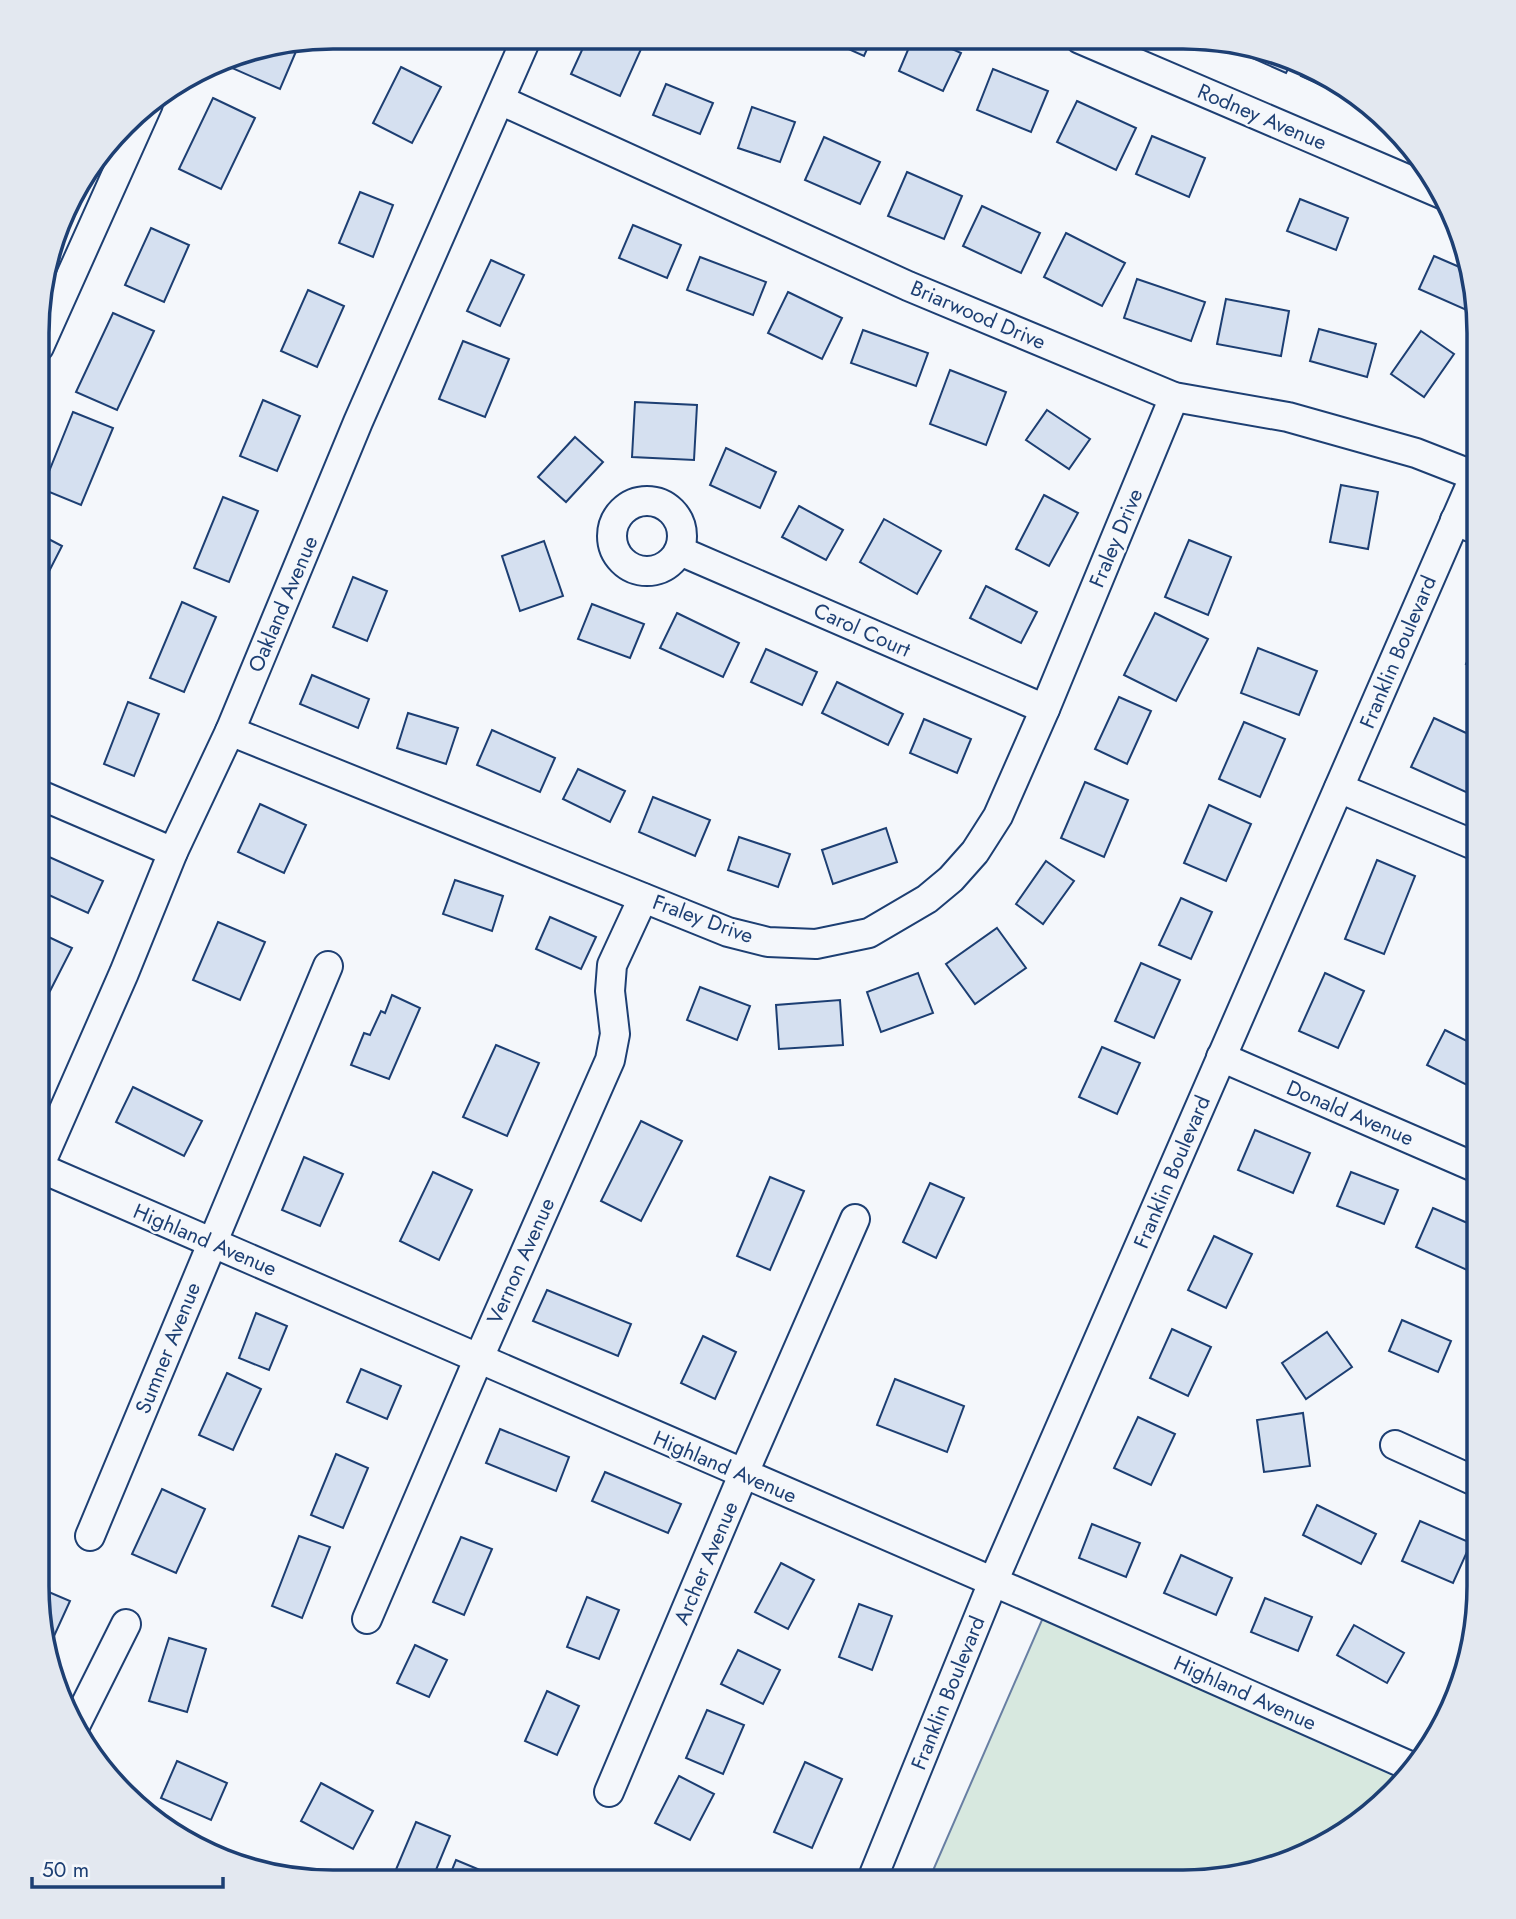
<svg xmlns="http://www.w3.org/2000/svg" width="1516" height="1919" font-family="Jost,sans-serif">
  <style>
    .green { fill: #d7e8df; stroke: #687fa3; stroke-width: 2 }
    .building { fill: #d5e0f0; stroke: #1d3f73; stroke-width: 2 }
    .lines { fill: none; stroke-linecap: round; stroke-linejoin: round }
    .minor-casing { stroke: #1d3f73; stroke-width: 32 }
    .minor { stroke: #f4f7fb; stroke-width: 28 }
    .labels { text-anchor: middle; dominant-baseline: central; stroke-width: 5; stroke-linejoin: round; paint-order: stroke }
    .street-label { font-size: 21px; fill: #1d3f73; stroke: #f4f7fb }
    .rim { fill: none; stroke: #1d3f73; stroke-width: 3.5 }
  </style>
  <rect width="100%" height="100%" fill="#f4f7fb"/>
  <path class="green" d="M 1045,1613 L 1409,1770 L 1331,1843 L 1202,1882 L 928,1882 Z"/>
  <g class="building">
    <path d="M 588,37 L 646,38 L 620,96 L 571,74 Z"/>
    <path d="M 824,38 L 872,38 L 864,56 Z"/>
    <path d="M 913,38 L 928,38 L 961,53 L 943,91 L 899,71 Z"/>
    <path d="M 1225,40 L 1290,65 L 1286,73 L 1223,45 Z"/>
    <path d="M 300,42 L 280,89 L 223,64 L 225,59 L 237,53 Z"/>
    <path d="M 401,67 L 441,87 L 412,143 L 373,123 Z"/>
    <path d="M 993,69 L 1048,91 L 1031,132 L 977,110 Z"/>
    <path d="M 1304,70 L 1348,87 L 1365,105 L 1301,76 Z"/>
    <path d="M 666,84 L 713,103 L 700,134 L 653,115 Z"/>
    <path d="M 213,98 L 255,118 L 221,189 L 179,169 Z"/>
    <path d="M 1077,101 L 1136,128 L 1116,170 L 1057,142 Z"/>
    <path d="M 752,107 L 795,122 L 780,162 L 738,148 Z"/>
    <path d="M 1152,136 L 1205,158 L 1189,197 L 1136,174 Z"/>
    <path d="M 824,137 L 880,162 L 860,204 L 805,180 Z"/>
    <path d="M 907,172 L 962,196 L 944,239 L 888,216 Z"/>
    <path d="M 360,192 L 393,205 L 373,257 L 339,243 Z"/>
    <path d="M 1300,199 L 1348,218 L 1336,250 L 1287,231 Z"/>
    <path d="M 982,206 L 1040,233 L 1021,273 L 963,246 Z"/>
    <path d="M 633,225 L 681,245 L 667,278 L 619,258 Z"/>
    <path d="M 151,228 L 189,245 L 164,302 L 125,285 Z"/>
    <path d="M 1066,233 L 1125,263 L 1102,306 L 1044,277 Z"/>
    <path d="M 1434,256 L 1471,272 L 1475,303 L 1471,312 L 1419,289 Z"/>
    <path d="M 700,257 L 766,282 L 753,315 L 687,290 Z"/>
    <path d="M 491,260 L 524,275 L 500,326 L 467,311 Z"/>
    <path d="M 1137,279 L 1205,302 L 1191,341 L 1124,318 Z"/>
    <path d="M 308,290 L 344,306 L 317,367 L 281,351 Z"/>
    <path d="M 788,292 L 842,318 L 822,359 L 768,333 Z"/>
    <path d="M 1226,299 L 1289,311 L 1281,356 L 1217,344 Z"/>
    <path d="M 113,313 L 154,331 L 117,410 L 76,392 Z"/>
    <path d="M 1319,329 L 1376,344 L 1367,377 L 1310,361 Z"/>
    <path d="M 863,330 L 928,353 L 916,386 L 851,363 Z"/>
    <path d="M 1421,331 L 1454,354 L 1424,397 L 1391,374 Z"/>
    <path d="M 463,341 L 509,359 L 485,417 L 439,399 Z"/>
    <path d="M 950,370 L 1006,392 L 986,445 L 930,424 Z"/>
    <path d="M 263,400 L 300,416 L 277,471 L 240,456 Z"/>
    <path d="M 635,402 L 697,405 L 694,460 L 632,457 Z"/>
    <path d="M 1047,410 L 1090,439 L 1069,469 L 1026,440 Z"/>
    <path d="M 73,412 L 113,428 L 81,505 L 42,489 Z"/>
    <path d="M 575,437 L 603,462 L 566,502 L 538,477 Z"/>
    <path d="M 726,448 L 776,472 L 760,508 L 710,485 Z"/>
    <path d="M 1341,485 L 1378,492 L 1368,549 L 1330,542 Z"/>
    <path d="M 1044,495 L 1078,513 L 1049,566 L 1016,549 Z"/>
    <path d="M 223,497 L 258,511 L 229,582 L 194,568 Z"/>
    <path d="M 799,506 L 843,530 L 826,560 L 782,537 Z"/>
    <path d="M 884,519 L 941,551 L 917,594 L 860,562 Z"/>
    <path d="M 39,534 L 62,546 L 39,591 Z"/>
    <path d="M 1189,540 L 1231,557 L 1208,615 L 1165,597 Z"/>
    <path d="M 544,541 L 563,596 L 520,611 L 502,556 Z"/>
    <path d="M 353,577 L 387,591 L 367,641 L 333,627 Z"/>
    <path d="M 986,586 L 1037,612 L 1021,643 L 970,618 Z"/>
    <path d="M 182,602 L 216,617 L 184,692 L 150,678 Z"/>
    <path d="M 592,604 L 644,624 L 630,658 L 578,639 Z"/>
    <path d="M 677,613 L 739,643 L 723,677 L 660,648 Z"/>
    <path d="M 1155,613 L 1208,639 L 1176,701 L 1124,675 Z"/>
    <path d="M 1479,637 L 1479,670 L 1466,664 Z"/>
    <path d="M 1258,648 L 1317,671 L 1299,715 L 1241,693 Z"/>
    <path d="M 766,649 L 817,672 L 802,705 L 751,682 Z"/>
    <path d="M 312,675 L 369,699 L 358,728 L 300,704 Z"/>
    <path d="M 837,682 L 903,714 L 888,745 L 822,713 Z"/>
    <path d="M 1119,697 L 1151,711 L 1127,764 L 1095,749 Z"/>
    <path d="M 128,702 L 159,714 L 134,776 L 104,764 Z"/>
    <path d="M 408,713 L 458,728 L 446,764 L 397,748 Z"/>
    <path d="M 1434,718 L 1479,739 L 1479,798 L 1411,767 Z"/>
    <path d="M 924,719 L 971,739 L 957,773 L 910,753 Z"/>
    <path d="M 1244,722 L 1285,739 L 1260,797 L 1219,779 Z"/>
    <path d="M 492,730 L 555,758 L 540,792 L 477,765 Z"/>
    <path d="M 578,769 L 625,791 L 610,822 L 563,799 Z"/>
    <path d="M 1085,782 L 1128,800 L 1104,857 L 1061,838 Z"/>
    <path d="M 653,797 L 710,820 L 695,856 L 639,832 Z"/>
    <path d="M 260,804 L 306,825 L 284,873 L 238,852 Z"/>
    <path d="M 1209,805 L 1251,824 L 1226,881 L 1184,863 Z"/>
    <path d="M 886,828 L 897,862 L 833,884 L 822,850 Z"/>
    <path d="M 739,837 L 790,854 L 778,887 L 728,870 Z"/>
    <path d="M 38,852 L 103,881 L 88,913 L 38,890 Z"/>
    <path d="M 1377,860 L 1415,876 L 1384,954 L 1345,939 Z"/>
    <path d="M 1046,861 L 1074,881 L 1043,924 L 1016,904 Z"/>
    <path d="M 455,880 L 503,896 L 492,931 L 443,914 Z"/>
    <path d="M 1181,898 L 1212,912 L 1191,959 L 1159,945 Z"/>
    <path d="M 550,917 L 596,937 L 581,969 L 536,949 Z"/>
    <path d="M 218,922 L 265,942 L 240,1000 L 193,980 Z"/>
    <path d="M 997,928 L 1026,968 L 975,1004 L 946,964 Z"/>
    <path d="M 38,932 L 72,948 L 50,991 L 38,984 Z"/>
    <path d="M 1141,963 L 1180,980 L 1154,1038 L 1115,1021 Z"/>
    <path d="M 918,973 L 933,1013 L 881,1032 L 867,992 Z"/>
    <path d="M 1325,973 L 1364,991 L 1338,1048 L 1299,1031 Z"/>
    <path d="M 700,987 L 750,1006 L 737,1040 L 687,1020 Z"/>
    <path d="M 392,995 L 420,1008 L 389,1079 L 351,1065 L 364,1033 L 370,1035 L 381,1011 L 385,1013 Z"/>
    <path d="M 840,1000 L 843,1045 L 779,1049 L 776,1005 Z"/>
    <path d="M 1445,1030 L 1479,1047 L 1479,1091 L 1427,1065 Z"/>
    <path d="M 496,1045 L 539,1063 L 507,1136 L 463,1117 Z"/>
    <path d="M 1102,1047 L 1140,1063 L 1117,1114 L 1079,1097 Z"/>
    <path d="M 133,1087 L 202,1121 L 184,1156 L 116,1122 Z"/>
    <path d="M 641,1121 L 682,1141 L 641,1221 L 601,1201 Z"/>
    <path d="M 1255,1130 L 1310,1153 L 1293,1193 L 1238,1170 Z"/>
    <path d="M 304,1157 L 343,1174 L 320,1226 L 282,1210 Z"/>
    <path d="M 433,1172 L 472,1190 L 439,1260 L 400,1241 Z"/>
    <path d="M 1351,1172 L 1398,1190 L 1384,1224 L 1337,1206 Z"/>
    <path d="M 770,1177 L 804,1191 L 770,1270 L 737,1256 Z"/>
    <path d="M 930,1183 L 964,1198 L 936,1258 L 903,1242 Z"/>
    <path d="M 1433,1208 L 1479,1228 L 1479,1244 L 1467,1270 L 1416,1247 Z"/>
    <path d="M 1214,1236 L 1252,1254 L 1226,1308 L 1188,1290 Z"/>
    <path d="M 547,1290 L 631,1324 L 618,1356 L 533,1321 Z"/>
    <path d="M 256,1313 L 287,1326 L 269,1370 L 239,1358 Z"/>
    <path d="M 1402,1320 L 1451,1341 L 1438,1372 L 1389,1351 Z"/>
    <path d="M 1172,1329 L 1211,1347 L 1188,1396 L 1150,1378 Z"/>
    <path d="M 1327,1332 L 1352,1367 L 1306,1399 L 1282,1363 Z"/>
    <path d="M 703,1336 L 736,1352 L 715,1399 L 681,1383 Z"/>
    <path d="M 361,1369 L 401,1386 L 387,1419 L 347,1402 Z"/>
    <path d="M 227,1373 L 261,1389 L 233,1450 L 199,1435 Z"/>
    <path d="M 895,1379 L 964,1406 L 947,1452 L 877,1425 Z"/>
    <path d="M 1479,1393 L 1479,1416 L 1470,1413 Z"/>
    <path d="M 1303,1413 L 1310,1466 L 1264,1472 L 1257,1420 Z"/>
    <path d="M 1138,1417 L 1175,1434 L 1151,1485 L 1114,1468 Z"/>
    <path d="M 500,1429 L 569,1457 L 556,1491 L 486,1463 Z"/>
    <path d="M 336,1454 L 368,1468 L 343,1528 L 311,1515 Z"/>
    <path d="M 605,1472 L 681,1504 L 668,1533 L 592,1501 Z"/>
    <path d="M 162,1489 L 205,1509 L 176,1573 L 132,1554 Z"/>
    <path d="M 1317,1505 L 1376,1534 L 1361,1564 L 1303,1535 Z"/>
    <path d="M 1420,1521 L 1471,1543 L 1453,1583 L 1402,1561 Z"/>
    <path d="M 1092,1524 L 1140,1543 L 1126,1577 L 1079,1558 Z"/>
    <path d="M 299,1536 L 330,1547 L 302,1618 L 272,1606 Z"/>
    <path d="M 461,1537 L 492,1549 L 464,1615 L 433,1602 Z"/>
    <path d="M 1181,1555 L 1232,1578 L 1216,1615 L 1164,1593 Z"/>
    <path d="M 781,1563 L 814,1580 L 788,1629 L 755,1612 Z"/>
    <path d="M 37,1587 L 70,1601 L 49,1647 L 45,1646 Z"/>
    <path d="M 587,1597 L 619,1610 L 599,1659 L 567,1647 Z"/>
    <path d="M 1265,1598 L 1312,1617 L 1298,1651 L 1251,1632 Z"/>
    <path d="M 859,1604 L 892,1616 L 872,1670 L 839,1657 Z"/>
    <path d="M 1354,1625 L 1404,1653 L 1387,1683 L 1337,1655 Z"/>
    <path d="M 169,1638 L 206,1649 L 187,1712 L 149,1701 Z"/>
    <path d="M 415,1645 L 447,1660 L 429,1697 L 397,1683 Z"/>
    <path d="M 738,1650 L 780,1670 L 763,1704 L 721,1684 Z"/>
    <path d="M 547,1691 L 579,1706 L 557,1755 L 525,1741 Z"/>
    <path d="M 707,1710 L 744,1725 L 723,1774 L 686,1758 Z"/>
    <path d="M 177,1761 L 227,1783 L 211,1820 L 161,1798 Z"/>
    <path d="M 805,1762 L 842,1779 L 812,1848 L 774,1832 Z"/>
    <path d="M 679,1776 L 714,1794 L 690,1840 L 655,1823 Z"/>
    <path d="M 321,1783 L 373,1811 L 353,1849 L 301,1821 Z"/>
    <path d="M 416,1822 L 450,1836 L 431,1882 L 399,1882 L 392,1879 Z"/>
    <path d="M 456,1860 L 504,1880 L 503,1882 L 447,1882 Z"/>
  </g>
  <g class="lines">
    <g class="minor-casing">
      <g id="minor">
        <path d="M 1080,39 L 1444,195"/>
        <path d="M 500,100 L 908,286 L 1174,397 L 1288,417 L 1416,453 L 1475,476"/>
        <path d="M 39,347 L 148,104"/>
        <circle cx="647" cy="536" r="35"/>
        <path d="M 1455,520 L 1479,531"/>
        <path d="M 680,551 L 1045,709"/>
        <path d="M 230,731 L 728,932 L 768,942 L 816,944 L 869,933 L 927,899 L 951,879 L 975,852 L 998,816 L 1045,709 L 1174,397"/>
        <path d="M 1339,788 L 1479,847"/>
        <path d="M 38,794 L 173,852"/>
        <path d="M 1221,1057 L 1479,1169"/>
        <path d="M 38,1167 L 1024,1595 L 1412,1767"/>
        <path d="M 38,1169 L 124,973 L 173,852 L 230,731 L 358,422 L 527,37"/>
        <path d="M 1395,1445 L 1479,1483"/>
        <path d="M 90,1536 L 328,966"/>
        <path d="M 367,1619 L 478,1360 L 610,1060 L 615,1034 L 610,991 L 612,965 L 643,898"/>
        <path d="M 74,1728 L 126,1624"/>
        <path d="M 609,1792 L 743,1475 L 855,1219"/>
        <path d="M 871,1882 L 993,1582 L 1479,466"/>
      </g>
    </g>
    <use href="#minor" class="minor"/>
  </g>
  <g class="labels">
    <g class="street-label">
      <text transform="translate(1262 117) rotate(23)">Rodney Avenue</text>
      <text transform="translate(978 315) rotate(23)">Briarwood Drive</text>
      <text transform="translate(1116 538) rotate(-67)">Fraley Drive</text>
      <text transform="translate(283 604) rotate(-67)">Oakland Avenue</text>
      <text transform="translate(862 630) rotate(24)">Carol Court</text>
      <text transform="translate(1398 652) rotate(-67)">Franklin Boulevard</text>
      <text transform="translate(703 919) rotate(20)">Fraley Drive</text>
      <text transform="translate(1350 1113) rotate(23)">Donald Avenue</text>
      <text transform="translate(1172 1172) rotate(-67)">Franklin Boulevard</text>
      <text transform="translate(205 1240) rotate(23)">Highland Avenue</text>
      <text transform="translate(521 1261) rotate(-66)">Vernon Avenue</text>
      <text transform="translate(168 1348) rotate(-68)">Sumner Avenue</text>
      <text transform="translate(725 1467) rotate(23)">Highland Avenue</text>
      <text transform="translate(706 1563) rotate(-67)">Archer Avenue</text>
      <text transform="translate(948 1693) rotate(-68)">Franklin Boulevard</text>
      <text transform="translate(1245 1693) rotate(24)">Highland Avenue</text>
    </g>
  </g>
  <path d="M0 0H1516V1919H0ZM333 49H1183A284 284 0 0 1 1467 333V1586A284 284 0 0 1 1183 1870H333A284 284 0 0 1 49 1586V333A284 284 0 0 1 333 49Z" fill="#e3e8f0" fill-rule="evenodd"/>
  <path class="rim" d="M333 49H1183A284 284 0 0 1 1467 333V1586A284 284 0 0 1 1183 1870H333A284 284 0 0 1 49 1586V333A284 284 0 0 1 333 49Z"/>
  <path d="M32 1877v10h191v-10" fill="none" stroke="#1d3f73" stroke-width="3.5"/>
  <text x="42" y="1877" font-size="21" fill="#1d3f73" stroke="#f4f7fb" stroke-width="5" paint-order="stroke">50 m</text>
</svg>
